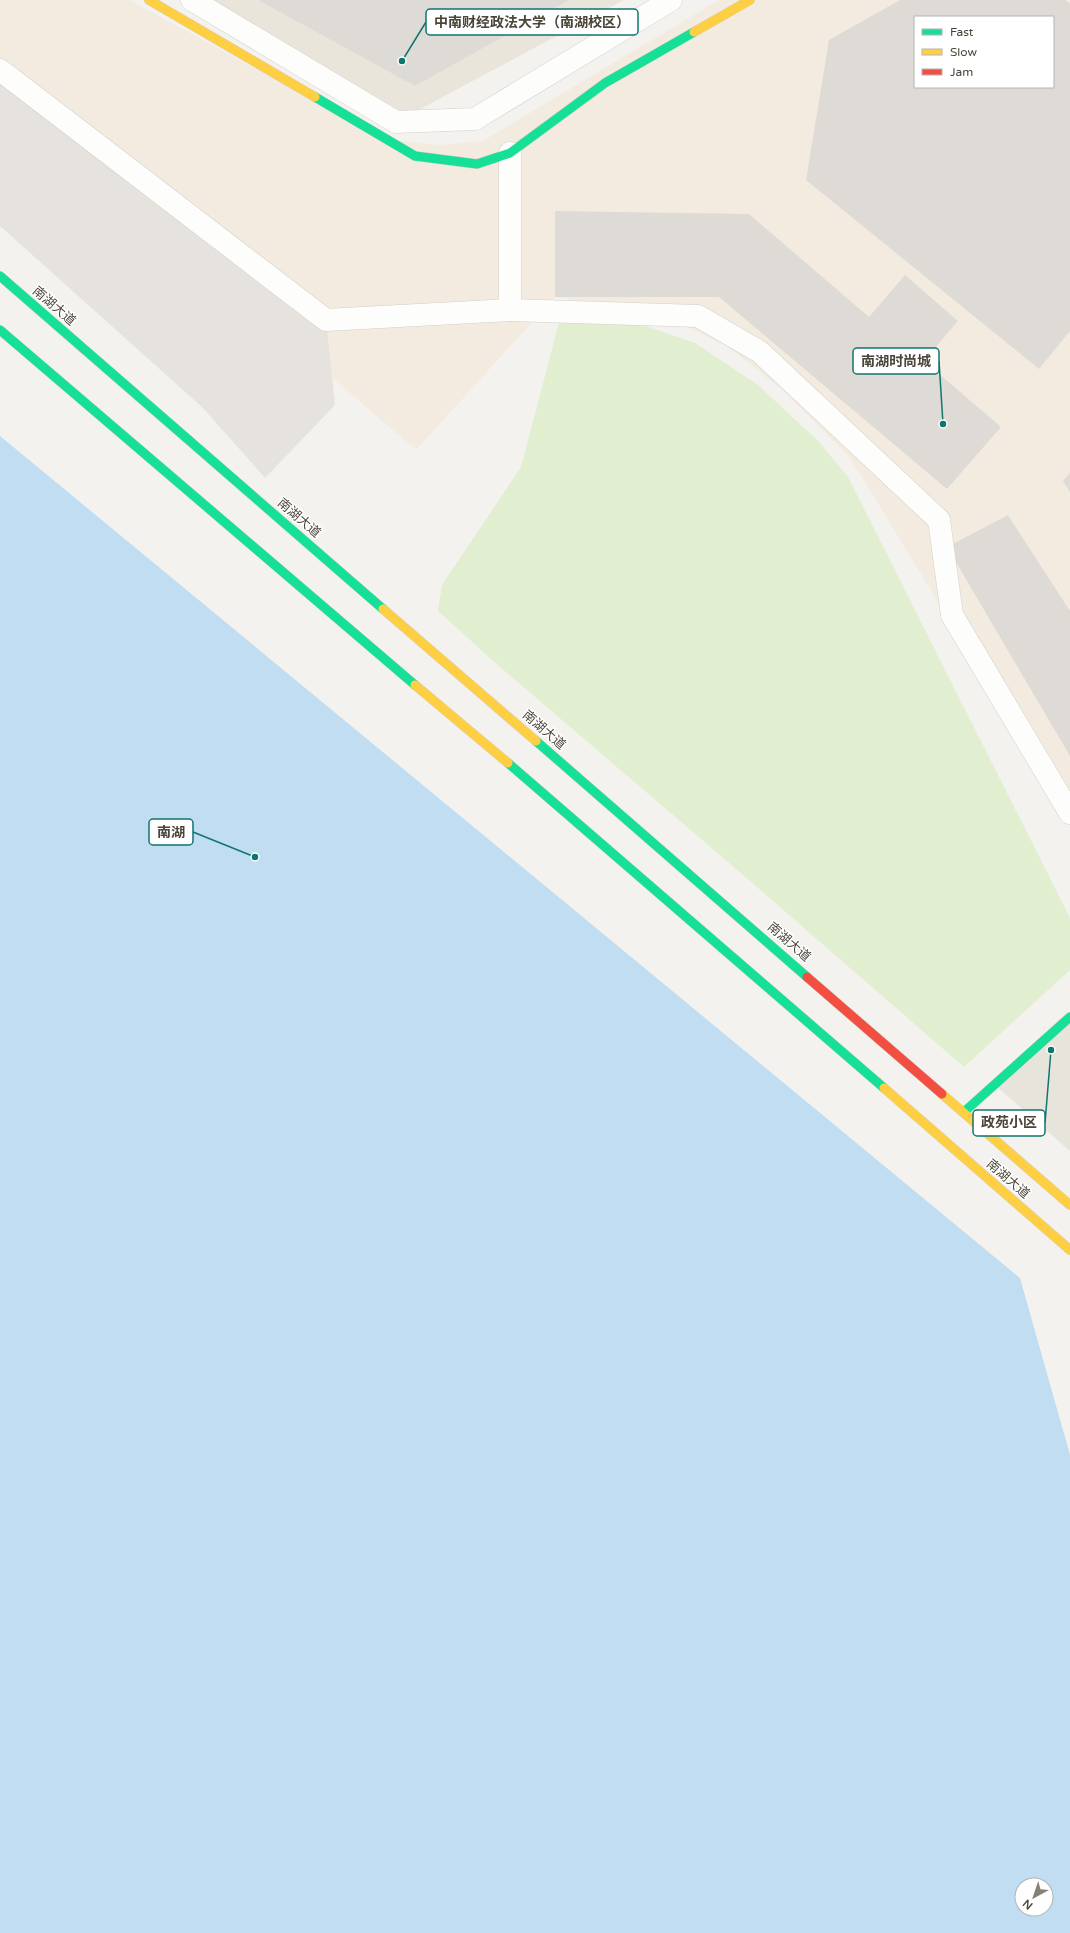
<svg xmlns="http://www.w3.org/2000/svg" width="1070" height="1933" font-family="'Varela Round','Noto Sans SC',sans-serif">
  <style>
    .residential { fill: #e7e4dc }
    .commercial { fill: #f3ebdf; fill-rule: evenodd }
    .education { fill: #eae5da }
    .green { fill: #e1eecf }
    .parking { fill: #e6e3df }
    .water { fill: #c0ddf1; fill-rule: evenodd }
    .building { fill: #dedbd6; fill-rule: evenodd }
    .lines { fill: none; stroke-linecap: round; stroke-linejoin: round }
    .street-casing { stroke: #d2d0cb; stroke-width: 23 }
    .fast-casing { stroke: #d3cfc5; stroke-width: 10 }
    .slow-casing { stroke: #d3cfc5; stroke-width: 10 }
    .jam-casing { stroke: #d3cfc5; stroke-width: 10 }
    .street { stroke: #fdfdfc; stroke-width: 22 }
    .fast { stroke: #16e098; stroke-width: 9 }
    .slow { stroke: #ffcf43; stroke-width: 9 }
    .jam { stroke: #f24e42; stroke-width: 9 }
    .labels { text-anchor: middle; dominant-baseline: central; stroke-width: 3; stroke-linejoin: round; paint-order: stroke }
    .street-label { font-size: 13px; fill: #4b4439; stroke: #fff }
    .leader { fill: none; stroke: #0f766e; stroke-width: 1.5 }
    .callout-dot { fill: #0f766e; stroke: #fff; stroke-width: 1.5 }
    .callout { fill: #fff; stroke: #0f766e; stroke-width: 1.5 }
    .callout-label { font-size: 14px; text-anchor: middle; font-weight: bold; fill: #4b4439 }
  </style>
  <rect width="100%" height="100%" fill="#f4f2ee"/>
  <path class="residential" d="M 1070,1015 L 1070,1151 L 995,1085 Z"/>
  <path class="commercial" d="M 0,0 L 130,0 L 384,139 L 439,145 L 483,141 L 719,0 L 1070,0 L 1070,817 L 850,458 L 784,391 L 727,346 L 660,314 L 555,297 L 416,450 L 0,93 ZM 915,17 L 1053,17 L 1053,87 L 915,87 Z"/>
  <path class="education" d="M 192,0 L 624,0 L 396,122 Z"/>
  <path class="green" d="M 561,315 L 640,324 L 695,343 L 758,385 L 819,442 L 848,477 L 1070,918 L 1070,970 L 964,1067 L 728,862 L 500,667 L 438,611 L 442,585 L 521,467 Z"/>
  <path class="parking" d="M 0,70 L 326,320 L 335,405 L 265,478 L 202,407 L 0,226 Z"/>
  <path class="water" d="M 0,436 L 1020,1278 L 1070,1455 L 1070,1933 L 0,1933 ZM 1022,1885 L 1046,1885 L 1046,1909 L 1022,1909 Z"/>
  <g class="building">
    <path d="M 258,0 L 569,0 L 415,86 Z"/>
    <path d="M 900,0 L 1066,0 L 1070,4 L 1070,331 L 1039,369 L 806,180 L 829,40 ZM 915,17 L 1053,17 L 1053,87 L 915,87 Z"/>
    <path d="M 555,211 L 749,214 L 869,317 L 905,275 L 958,321 L 924,361 L 1001,427 L 947,489 L 719,297 L 555,297 Z"/>
    <path d="M 1070,473 L 1070,492 L 1063,481 Z"/>
    <path d="M 1008,515 L 1070,611 L 1070,756 L 947,547 Z"/>
  </g>
  <g class="lines">
    <g class="street-casing">
      <g id="street">
        <path d="M 192,0 L 396,122 L 475,119 L 671,0"/>
        <path d="M 0,70 L 326,320 L 510,310"/>
        <path d="M 510,153 L 510,310 L 698,316 L 760,352 L 939,520 L 952,615 L 1070,813"/>
      </g>
    </g>
    <g class="fast-casing">
      <g id="fast">
        <path d="M 315,97 L 415,156 L 477,164 L 510,153 L 605,83 L 694,32"/>
        <path d="M 0,276 L 383,609"/>
        <path d="M 0,330 L 415,685"/>
        <path d="M 536,741 L 807,977"/>
        <path d="M 508,763 L 884,1088"/>
        <path d="M 964,1112 L 1070,1017"/>
      </g>
    </g>
    <g class="slow-casing">
      <g id="slow">
        <path d="M 149,0 L 315,97"/>
        <path d="M 694,32 L 750,0"/>
        <path d="M 383,609 L 536,741"/>
        <path d="M 415,685 L 508,763"/>
        <path d="M 884,1088 L 1070,1250"/>
        <path d="M 942,1094 L 1070,1205"/>
      </g>
    </g>
    <g class="jam-casing">
      <path id="jam" d="M 807,977 L 942,1094"/>
    </g>
    <use href="#street" class="street"/>
    <use href="#fast" class="fast"/>
    <use href="#slow" class="slow"/>
    <use href="#jam" class="jam"/>
  </g>
  <g class="labels">
    <g class="street-label">
      <text transform="translate(54 306) rotate(41)">南湖大道</text>
      <text transform="translate(299 518) rotate(41)">南湖大道</text>
      <text transform="translate(544 730) rotate(41)">南湖大道</text>
      <text transform="translate(789 942) rotate(41)">南湖大道</text>
      <text transform="translate(1008 1179) rotate(41)">南湖大道</text>
    </g>
  </g>
  <path class="leader" d="M402 61L426 22M943 424L939 361M255 857L193 832M1051 1050L1045 1123"/>
  <g class="callout-dot">
    <circle cx="402" cy="61" r="4"/>
    <circle cx="943" cy="424" r="4"/>
    <circle cx="255" cy="857" r="4"/>
    <circle cx="1051" cy="1050" r="4"/>
  </g>
  <g class="callout">
    <rect x="426" y="9" width="212" height="26" rx="4"/>
    <rect x="853" y="348" width="86" height="26" rx="4"/>
    <rect x="149" y="819" width="44" height="26" rx="4"/>
    <rect x="973" y="1110" width="72" height="26" rx="4"/>
  </g>
  <g class="callout-label">
    <text x="532" y="27">中南财经政法大学（南湖校区）</text>
    <text x="896" y="366">南湖时尚城</text>
    <text x="171" y="837">南湖</text>
    <text x="1009" y="1127">政苑小区</text>
  </g>
  <rect x="914" y="16" width="140" height="72" fill="#ffffff" stroke="#b7b4b0"/>
  <rect x="922" y="29" width="20" height="6" fill="#16e098" stroke="#b7b4b0"/>
  <text x="950" y="36" font-size="12" fill="#4b4439">Fast</text>
  <rect x="922" y="49" width="20" height="6" fill="#ffcf43" stroke="#b7b4b0"/>
  <text x="950" y="56" font-size="12" fill="#4b4439">Slow</text>
  <rect x="922" y="69" width="20" height="6" fill="#f24e42" stroke="#b7b4b0"/>
  <text x="950" y="76" font-size="12" fill="#4b4439">Jam</text>
  <g transform="translate(1034 1897) rotate(220)"><circle r="19" fill="#ffffff" stroke="#b7b4b0"/>
  <path d="M0-3L7 15L0 10L-7 15Z" fill="#868178"/>
  <text y="-6" font-size="11" font-weight="bold" text-anchor="middle" fill="#4b4439">N</text>
  </g>
</svg>
